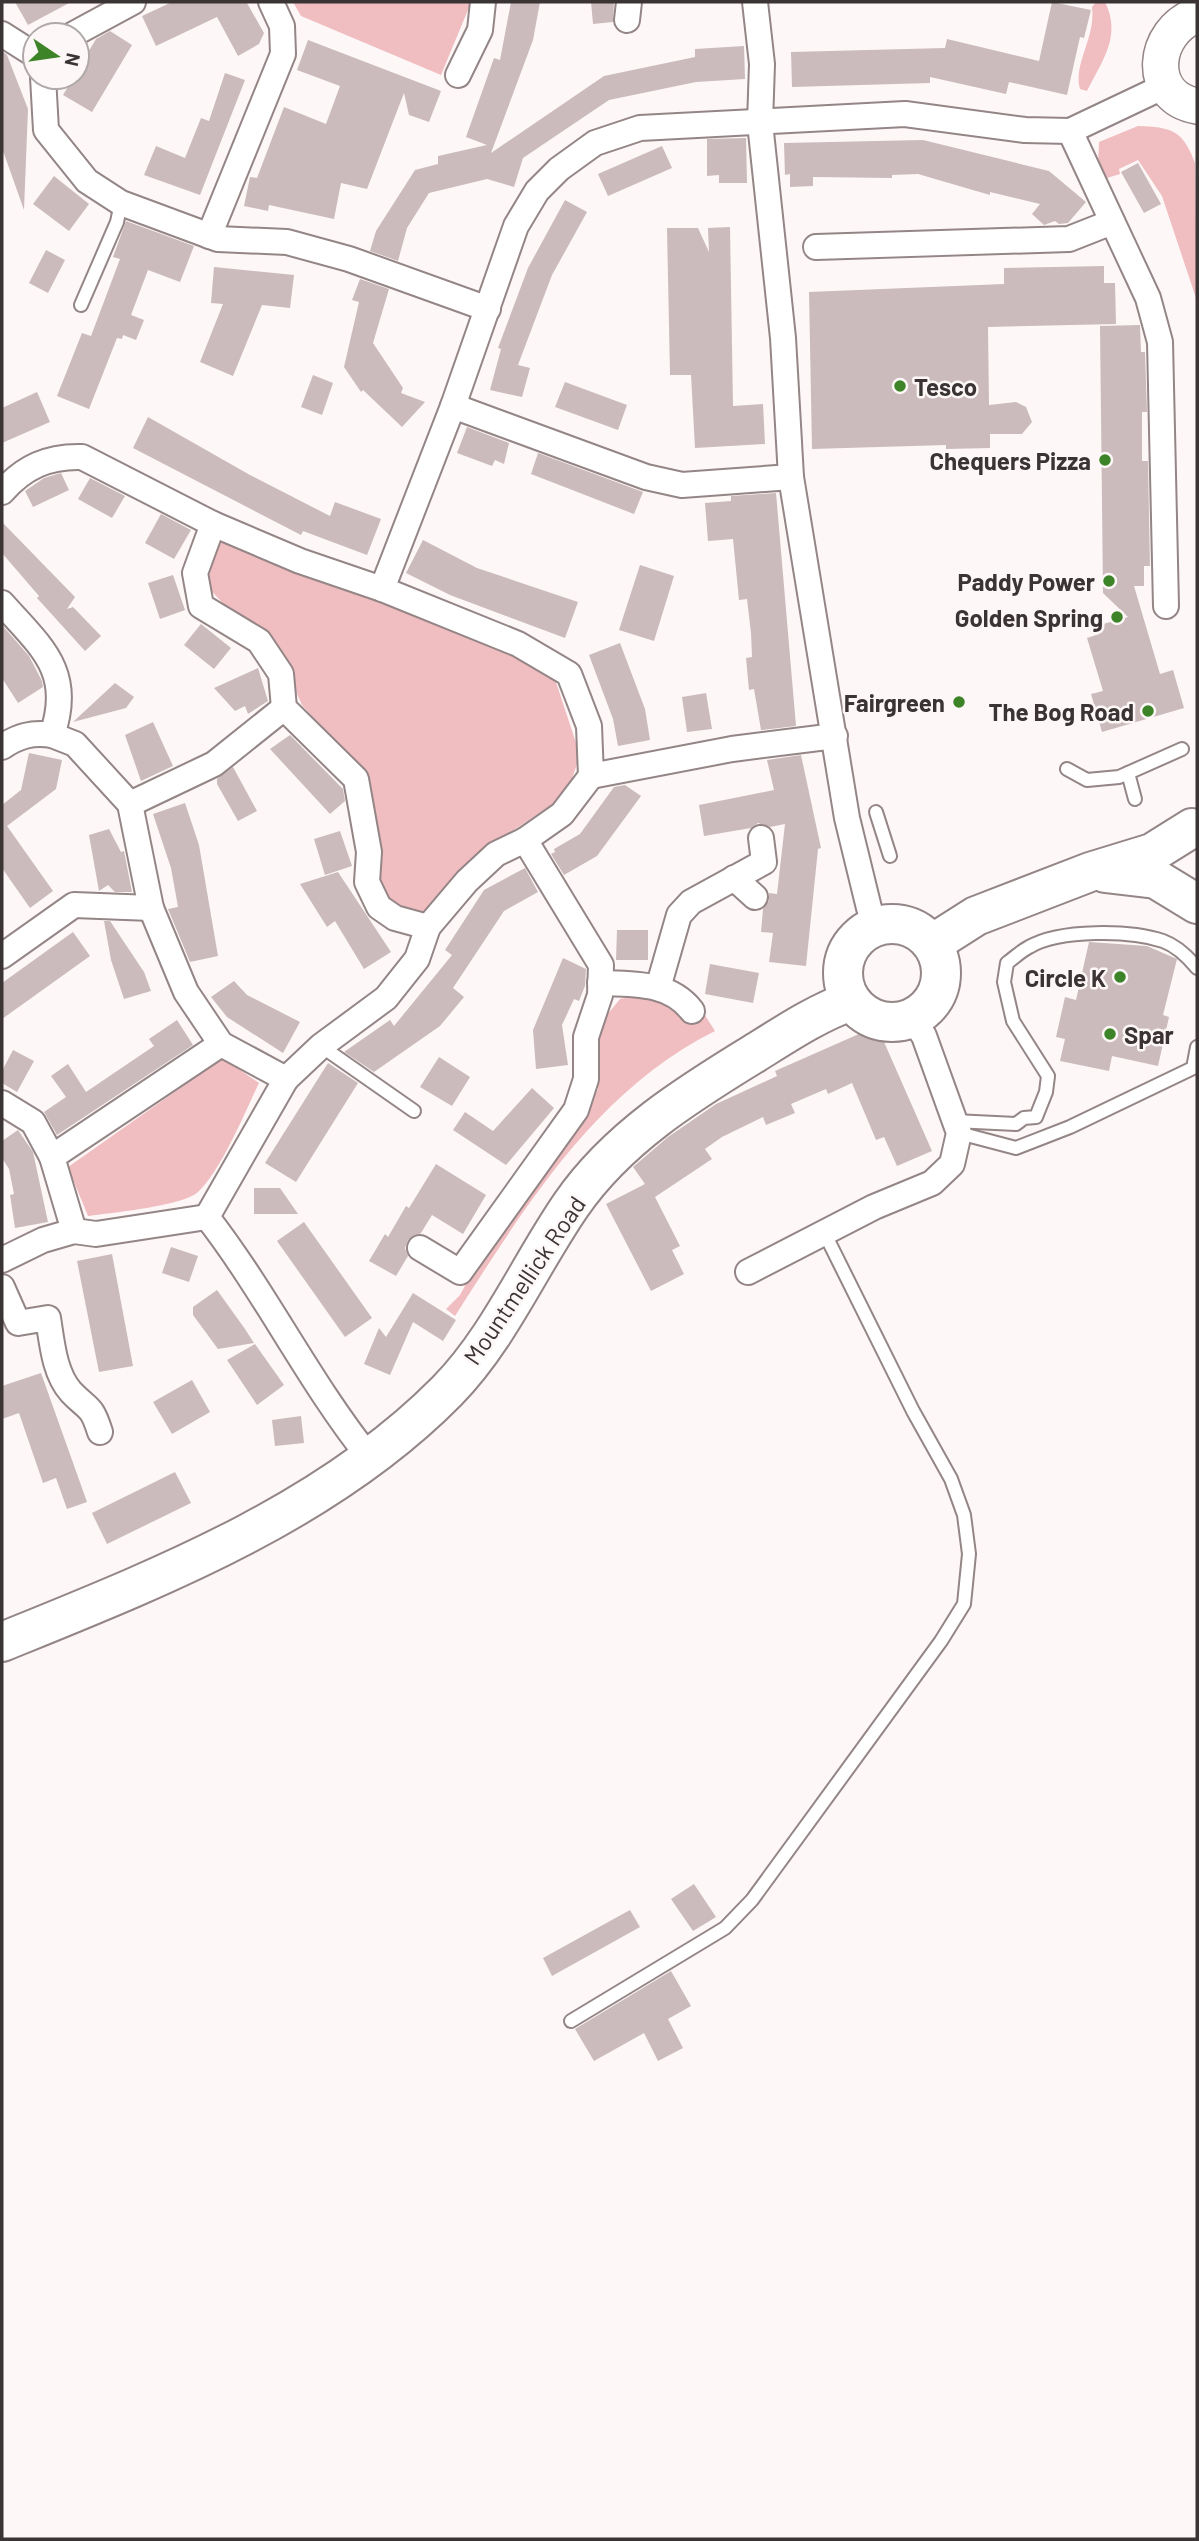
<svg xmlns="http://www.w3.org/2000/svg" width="1199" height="2541" font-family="Barlow,sans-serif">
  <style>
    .green { fill: #f0bdc1 }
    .building { fill: #cbbbbc }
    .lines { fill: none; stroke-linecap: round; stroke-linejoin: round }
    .lane-casing { stroke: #948586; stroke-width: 16 }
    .street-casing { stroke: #948586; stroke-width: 28 }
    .secondary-casing { stroke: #948586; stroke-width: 38 }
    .primary-casing { stroke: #948586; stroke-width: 42 }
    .lane { stroke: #fff; stroke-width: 12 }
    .street { stroke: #fff; stroke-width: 24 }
    .secondary { stroke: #fff; stroke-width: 35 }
    .primary { stroke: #fff; stroke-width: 38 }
    .poi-dot { fill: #3d8328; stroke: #fef7f7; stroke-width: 2.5 }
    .labels { text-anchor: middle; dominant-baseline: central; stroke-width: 5; stroke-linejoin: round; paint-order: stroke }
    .poi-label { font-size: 24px; font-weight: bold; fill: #3a3434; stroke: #fef7f7; text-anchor: end }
    .street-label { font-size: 24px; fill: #3a3434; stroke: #fef7f7 }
  </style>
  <rect width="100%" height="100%" fill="#fef7f7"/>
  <g class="green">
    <path d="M 293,2 L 469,2 L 470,5 L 441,75 L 301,16 Z"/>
    <path d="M 1096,2 L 1105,2 C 1122,36 1102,61 1087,91 L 1080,89 C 1073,63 1096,38 1092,7 Z"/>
    <path d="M 1138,126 C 1171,127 1183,130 1195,163 L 1197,301 L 1162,196 L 1138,160 L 1119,169 L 1120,174 L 1107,178 L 1098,164 L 1099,142 Z"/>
    <path d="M 222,542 L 516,650 L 554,676 L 580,755 L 567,794 L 480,853 L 451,880 L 426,911 L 410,912 L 396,907 L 385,897 L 377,881 L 381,854 L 370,781 L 302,705 L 287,672 L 204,583 L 210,553 Z"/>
    <path d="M 638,995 L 701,1009 L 715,1031 C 595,1091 525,1207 455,1316 L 446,1309 L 460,1295 L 486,1247 L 584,1113 L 598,1089 L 597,1037 L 602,1021 L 620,999 Z"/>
    <path d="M 223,1058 L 259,1083 C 245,1112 221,1171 198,1192 C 183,1206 110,1213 88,1216 L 68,1167 Z"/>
  </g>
  <g class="building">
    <path d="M 15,2 L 71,2 L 28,25 Z"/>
    <path d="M 172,2 L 249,2 L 247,3 L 264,33 L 259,44 L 238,56 L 217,17 L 156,46 L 142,16 Z"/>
    <path d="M 511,2 L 540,2 L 533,40 L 491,153 L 604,76 L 695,57 L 695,49 L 744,46 L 745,79 L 696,82 L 609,100 L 523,158 L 514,187 L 487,179 L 429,193 L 407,228 L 398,261 L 370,251 L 376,231 L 415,170 L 438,164 L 438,156 L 487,145 L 466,137 L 494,58 L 500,60 Z"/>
    <path d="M 591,2 L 614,2 L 613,22 L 593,24 Z"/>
    <path d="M 1052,2 L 1091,10 L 1084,38 L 1080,37 L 1067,95 L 1009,82 L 1006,94 L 930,77 L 930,83 L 792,87 L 791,52 L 945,48 L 947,39 L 1039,61 Z"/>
    <path d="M 110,31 L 132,45 L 92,112 L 63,95 L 74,77 L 77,77 L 77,71 L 96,39 Z"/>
    <path d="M 308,40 L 441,91 L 429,122 L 409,115 L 404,93 L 367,189 L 341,183 L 334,219 L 269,205 L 268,211 L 244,206 L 250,177 L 257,178 L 284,107 L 326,124 L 340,86 L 297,70 Z"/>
    <path d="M 2,51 L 7,55 L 28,109 L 24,210 L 2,148 Z"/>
    <path d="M 225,73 L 245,80 L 200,195 L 144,175 L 156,146 L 185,158 L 201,118 L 209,121 Z"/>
    <path d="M 746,138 L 747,183 L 719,183 L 719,175 L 707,176 L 707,139 Z"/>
    <path d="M 923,140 L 1049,171 L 1086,202 L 1068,223 L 1059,224 L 1055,221 L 1044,225 L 1032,214 L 1040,204 L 990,192 L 990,195 L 918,174 L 892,175 L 892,178 L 813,177 L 813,186 L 790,187 L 790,174 L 785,175 L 784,143 Z"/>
    <path d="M 662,146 L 672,168 L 608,196 L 598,174 Z"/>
    <path d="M 1138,163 L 1161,204 L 1144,213 L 1121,172 Z"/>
    <path d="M 54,176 L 89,204 L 69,231 L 33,204 Z"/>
    <path d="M 565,200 L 587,212 L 552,275 L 518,365 L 530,368 L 522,397 L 490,390 L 501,349 L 498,348 L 528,268 Z"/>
    <path d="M 126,221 L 194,246 L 180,282 L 148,270 L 131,315 L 144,320 L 136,340 L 123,335 L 122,339 L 117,338 L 89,409 L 57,396 L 82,333 L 91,336 L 120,259 L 113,257 Z"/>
    <path d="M 730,227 L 733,406 L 763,404 L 765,444 L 695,448 L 691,375 L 670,375 L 667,228 L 698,228 L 709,252 L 708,228 Z"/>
    <path d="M 46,250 L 65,260 L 48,293 L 29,283 Z"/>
    <path d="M 1104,266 L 1104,283 L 1115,283 L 1116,324 L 988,327 L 989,405 L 1016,402 L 1026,407 L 1032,422 L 1022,434 L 990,434 L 990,448 L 946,449 L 946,445 L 812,449 L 809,292 L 1004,284 L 1004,268 Z"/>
    <path d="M 214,267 L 294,275 L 290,308 L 262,305 L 233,376 L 200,362 L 223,304 L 211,303 Z"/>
    <path d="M 360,279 L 389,289 L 373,343 L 403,388 L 401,393 L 425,402 L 402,427 L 363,390 L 361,392 L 344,367 L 359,302 L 352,300 Z"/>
    <path d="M 1140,325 L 1141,352 L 1145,352 L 1147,412 L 1142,412 L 1142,461 L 1148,461 L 1150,566 L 1144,566 L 1144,586 L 1134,586 L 1160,674 L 1173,670 L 1184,708 L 1102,732 L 1091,694 L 1103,691 L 1087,638 L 1099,634 L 1096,626 L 1128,617 L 1103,593 L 1100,326 Z"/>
    <path d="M 313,375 L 333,383 L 322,415 L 301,407 Z"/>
    <path d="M 565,382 L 627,405 L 618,430 L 555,407 Z"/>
    <path d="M 37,392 L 50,422 L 2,443 L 2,408 Z"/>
    <path d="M 148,417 L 250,475 L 330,516 L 335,502 L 381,519 L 367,555 L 303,531 L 301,535 L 133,448 Z"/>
    <path d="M 467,427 L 509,443 L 504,464 L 495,460 L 492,466 L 457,453 Z"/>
    <path d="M 538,453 L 643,492 L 634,514 L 531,474 Z"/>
    <path d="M 61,473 L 69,490 L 33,507 L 25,491 L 44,478 Z"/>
    <path d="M 90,478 L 125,496 L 112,518 L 78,499 Z"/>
    <path d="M 776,493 L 796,726 L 761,730 L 754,689 L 749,690 L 746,658 L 752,657 L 751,633 L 747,599 L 739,600 L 733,539 L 708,541 L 705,503 L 731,501 L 731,496 Z"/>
    <path d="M 161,514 L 191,530 L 174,559 L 145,543 Z"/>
    <path d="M 2,522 L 75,597 L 67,609 L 73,607 L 101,636 L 85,651 L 37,598 L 39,596 L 2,553 Z"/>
    <path d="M 423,540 L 477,568 L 578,602 L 565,638 L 450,595 L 406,573 Z"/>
    <path d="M 640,565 L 674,576 L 654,641 L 619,630 Z"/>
    <path d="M 173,575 L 185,610 L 160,619 L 148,583 Z"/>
    <path d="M 201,624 L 231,648 L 214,669 L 184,645 Z"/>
    <path d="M 2,625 L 29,656 L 42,681 L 43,687 L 18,703 L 2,678 Z"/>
    <path d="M 620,643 L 645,709 L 650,740 L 618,746 L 613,719 L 589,655 Z"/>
    <path d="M 258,668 L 268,701 L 248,714 L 245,706 L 235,711 L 214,688 Z"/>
    <path d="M 115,683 L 134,697 L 126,708 L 73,722 Z"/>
    <path d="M 706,693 L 712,729 L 687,732 L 682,697 Z"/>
    <path d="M 153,722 L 173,766 L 141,781 L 125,735 Z"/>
    <path d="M 290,735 L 343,789 L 345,801 L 330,814 L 270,749 Z"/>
    <path d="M 29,753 L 62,760 L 56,789 L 7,826 L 53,891 L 30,908 L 2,868 L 2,805 L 21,790 Z"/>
    <path d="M 801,755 L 821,848 L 818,849 L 806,966 L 769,962 L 773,933 L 761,932 L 763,909 L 769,901 L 769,893 L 777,894 L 785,824 L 770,827 L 758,823 L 751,828 L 704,836 L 699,805 L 774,790 L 767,760 Z"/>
    <path d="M 233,767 L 257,811 L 238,821 L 217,784 L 217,779 Z"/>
    <path d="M 625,785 L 641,796 L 597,856 L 564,875 L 551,854 L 555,852 L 554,849 L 580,834 L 614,787 Z"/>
    <path d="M 185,803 L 199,845 L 218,956 L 190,962 L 168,909 L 178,907 L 171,868 L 153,814 Z"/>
    <path d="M 109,829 L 121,852 L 124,851 L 132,892 L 115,892 L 108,885 L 99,891 L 89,835 Z"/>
    <path d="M 340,831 L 352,866 L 325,875 L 314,839 Z"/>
    <path d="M 525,868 L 538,892 L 504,911 L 453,988 L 464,997 L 440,1026 L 374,1072 L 344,1052 L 390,1020 L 394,1026 L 452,955 L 445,950 L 484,890 Z"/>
    <path d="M 338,872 L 391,952 L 364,969 L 335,921 L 327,927 L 300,884 Z"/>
    <path d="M 104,921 L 110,921 L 144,972 L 151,991 L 124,999 L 111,960 Z"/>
    <path d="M 617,930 L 648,930 L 648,960 L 616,960 Z"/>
    <path d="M 73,932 L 90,956 L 2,1019 L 2,983 Z"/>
    <path d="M 1089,942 L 1147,946 L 1177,959 L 1163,1015 L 1169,1017 L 1158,1066 L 1112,1056 L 1109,1071 L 1060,1061 L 1065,1039 L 1056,1037 L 1065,997 L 1076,1000 Z"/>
    <path d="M 563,958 L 586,969 L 585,986 L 579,1001 L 574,999 L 562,1025 L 568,1065 L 536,1069 L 533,1030 Z"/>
    <path d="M 710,964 L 759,973 L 753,1003 L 705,994 Z"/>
    <path d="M 234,981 L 247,995 L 300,1022 L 283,1053 L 227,1017 L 211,997 Z"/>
    <path d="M 177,1020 L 193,1045 L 57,1135 L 44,1112 L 66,1097 L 51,1076 L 68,1064 L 86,1092 L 154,1046 L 149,1039 Z"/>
    <path d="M 877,1026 L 932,1151 L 897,1166 L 884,1137 L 876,1140 L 852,1083 L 828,1094 L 826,1089 L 791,1104 L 795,1113 L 766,1125 L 763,1117 L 722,1137 L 705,1149 L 712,1159 L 655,1197 L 680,1246 L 672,1250 L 684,1274 L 651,1291 L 606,1204 L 645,1184 L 633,1167 L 668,1137 L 716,1104 L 777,1076 L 775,1071 Z"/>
    <path d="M 13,1050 L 34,1061 L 17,1092 L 2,1083 L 2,1071 Z"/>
    <path d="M 439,1057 L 470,1077 L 452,1106 L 420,1087 Z"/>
    <path d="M 328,1063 L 358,1083 L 296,1182 L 265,1163 Z"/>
    <path d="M 532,1088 L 554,1108 L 506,1165 L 453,1130 L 465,1112 L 493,1131 Z"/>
    <path d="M 18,1130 L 33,1152 L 48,1222 L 15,1228 L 10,1195 L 14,1194 L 9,1169 L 2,1158 L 2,1141 Z"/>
    <path d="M 436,1164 L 486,1195 L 463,1234 L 432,1215 L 421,1233 L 408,1240 L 405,1248 L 408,1256 L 396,1276 L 369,1261 L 385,1234 L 388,1237 L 406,1206 L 409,1208 Z"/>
    <path d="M 254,1188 L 280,1188 L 298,1214 L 254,1214 Z"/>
    <path d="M 304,1222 L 372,1318 L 345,1337 L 277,1241 Z"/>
    <path d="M 171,1247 L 198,1256 L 189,1282 L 162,1273 Z"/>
    <path d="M 112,1254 L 133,1366 L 99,1372 L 77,1261 Z"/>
    <path d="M 217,1290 L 245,1329 L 254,1343 L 218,1349 L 193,1315 L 193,1307 Z"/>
    <path d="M 413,1293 L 456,1320 L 443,1341 L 413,1322 L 390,1375 L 364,1364 L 379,1328 L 386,1337 Z"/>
    <path d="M 255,1344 L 284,1385 L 257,1405 L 227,1360 Z"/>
    <path d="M 41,1373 L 87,1502 L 67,1509 L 56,1478 L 43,1483 L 19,1413 L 2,1419 L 2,1386 Z"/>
    <path d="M 192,1380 L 210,1412 L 172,1434 L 153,1402 Z"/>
    <path d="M 301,1416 L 304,1443 L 275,1446 L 272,1420 Z"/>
    <path d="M 175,1472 L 191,1503 L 107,1544 L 92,1513 Z"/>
    <path d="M 694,1884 L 716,1917 L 693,1931 L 671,1899 Z"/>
    <path d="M 630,1910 L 640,1927 L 552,1976 L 543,1958 Z"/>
    <path d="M 671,1971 L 691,2006 L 668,2019 L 683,2048 L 658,2061 L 644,2033 L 594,2061 L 575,2029 Z"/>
  </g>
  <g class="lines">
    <g class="lane-casing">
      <g id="lane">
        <path d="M 81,305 L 117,222 L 121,203"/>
        <path d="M 1067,769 L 1087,780 L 1119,777 L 1182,749"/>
        <path d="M 1128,773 L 1135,799"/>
        <path d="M 876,812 L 890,856"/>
        <path d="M 321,1046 L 414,1111"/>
        <path d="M 954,1121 L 1016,1124 L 1024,1118 L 1036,1117 L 1046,1092 L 1048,1076 L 1013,1021 L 1004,982 L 1007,963 C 1014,958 1021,951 1029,947 C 1060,929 1130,930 1163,941 C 1177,946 1188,957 1197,968"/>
        <path d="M 959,1133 L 1016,1148 L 1070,1127 L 1193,1068 L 1197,1047"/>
        <path d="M 571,2021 L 725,1928 L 752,1900 L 941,1641 L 964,1604 L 969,1554 L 964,1515 L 951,1479 L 913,1411 L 824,1232"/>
      </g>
    </g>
    <g class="street-casing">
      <g id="street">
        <path d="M 755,2 L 762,64 L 760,123 L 783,338 L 791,477 L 847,818 L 869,908 L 877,926"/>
        <path d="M 627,20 L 629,2"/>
        <path d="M 2,34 L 35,55"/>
        <path d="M 72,35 L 133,2"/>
        <path d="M 458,75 L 480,30 L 483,2"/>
        <path d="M 43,77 L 46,130 L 87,181 L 121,203 L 218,239 L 287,242 L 349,259 L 488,309"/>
        <path d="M 1070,131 L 1148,298 L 1160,342 L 1166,606"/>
        <path d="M 209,236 L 283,54 L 282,26 L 271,2"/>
        <path d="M 816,247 L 1069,239 L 1112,222"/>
        <path d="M 453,406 L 646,477 L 682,485 L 791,477"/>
        <path d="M 2,492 C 24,467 48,456 82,457 L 213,524 L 300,561 L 382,589 L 518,644 L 569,674 L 589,726 L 591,776 L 732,749 L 835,736"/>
        <path d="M 213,524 L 195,573 L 201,606 L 259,641 L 281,674 L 284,708 L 356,779 L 369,852 L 367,882 L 379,907 L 395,918 L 428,927"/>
        <path d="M 382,589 L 453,406 L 516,226 L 537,191 L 559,169 L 595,143 L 640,128 L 905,114 L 1025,130 L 1070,131 L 1167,85"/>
        <path d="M 2,603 C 41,647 74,671 52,735 L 75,744 L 130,804 L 151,908 L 186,992 L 221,1044 L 286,1079 L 207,1217"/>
        <path d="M 2,747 C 18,736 32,732 52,735"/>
        <path d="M 130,804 L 214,764 L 284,708"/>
        <path d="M 734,878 L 755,897"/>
        <path d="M 2,956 L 74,905 L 151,908"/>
        <path d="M 600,983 C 633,984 670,982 692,1011"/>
        <path d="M 658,988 L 679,915 L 691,902 L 764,862 L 761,838"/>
        <path d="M 286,1079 L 321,1046 L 386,998 L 417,959 L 428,927 L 467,881 L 496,854 L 525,840 L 562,814 L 591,776"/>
        <path d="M 2,1103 L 33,1122 L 52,1157 L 74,1231"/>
        <path d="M 52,1157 L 221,1044"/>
        <path d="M 207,1217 C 266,1293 309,1382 369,1457"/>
        <path d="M 420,1248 L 460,1272 L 576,1110 L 586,1079 L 586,1037 L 600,995 L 601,965 L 525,840"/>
        <path d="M 2,1260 L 43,1240 L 74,1231 L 96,1234 L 207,1217"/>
        <path d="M 748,1272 L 874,1207 L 932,1183 L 952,1164 L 959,1133 L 924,1036 L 912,1018"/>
        <path d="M 2,1287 L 18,1323 L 48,1318 C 52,1342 54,1373 71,1392 C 89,1411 91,1404 100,1432"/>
      </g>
    </g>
    <g class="secondary-casing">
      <path id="secondary" d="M 1197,15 C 1152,31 1145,97 1197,106"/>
    </g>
    <g class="primary-casing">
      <g id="primary">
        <path d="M 1105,873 L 1156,879 L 1197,904"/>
        <circle cx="892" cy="973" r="49"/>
        <path d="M 932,944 L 976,916 L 1090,872 L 1152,853 L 1192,828"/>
        <path d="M 2,1642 C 157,1579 327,1513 447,1391 C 499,1338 529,1266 571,1205 C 617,1138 688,1094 755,1053 C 787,1033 817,1013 851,1001"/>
      </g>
    </g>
    <use href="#lane" class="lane"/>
    <use href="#street" class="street"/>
    <use href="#secondary" class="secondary"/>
    <use href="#primary" class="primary"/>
  </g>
  <g class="poi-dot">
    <circle cx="900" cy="386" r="7"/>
    <circle cx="1105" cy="460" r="7"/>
    <circle cx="1109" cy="581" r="7"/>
    <circle cx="1117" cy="617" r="7"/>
    <circle cx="959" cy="702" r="7"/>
    <circle cx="1148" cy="711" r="7"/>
    <circle cx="1120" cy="977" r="7"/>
    <circle cx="1110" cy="1034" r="7"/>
  </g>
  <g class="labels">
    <g class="poi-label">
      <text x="914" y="386" text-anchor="start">Tesco</text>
      <text x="1091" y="460">Chequers Pizza</text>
      <text x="1095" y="581">Paddy Power</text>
      <text x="1103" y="617">Golden Spring</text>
      <text x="945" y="702">Fairgreen</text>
      <text x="1134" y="711">The Bog Road</text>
      <text x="1106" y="977">Circle K</text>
      <text x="1124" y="1034" text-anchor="start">Spar</text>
    </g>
    <g class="street-label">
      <text transform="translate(524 1280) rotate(-56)">Mountmellick Road</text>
    </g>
  </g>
  <rect width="1199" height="2541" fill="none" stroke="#3a3434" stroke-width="7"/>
  <g transform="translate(56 56) rotate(103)"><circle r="33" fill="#fef7f7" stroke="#b0a9a9" stroke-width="2"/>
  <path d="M0-5L12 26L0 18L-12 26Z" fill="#3d8328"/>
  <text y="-10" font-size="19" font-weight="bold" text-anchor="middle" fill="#3a3434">N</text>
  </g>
</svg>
